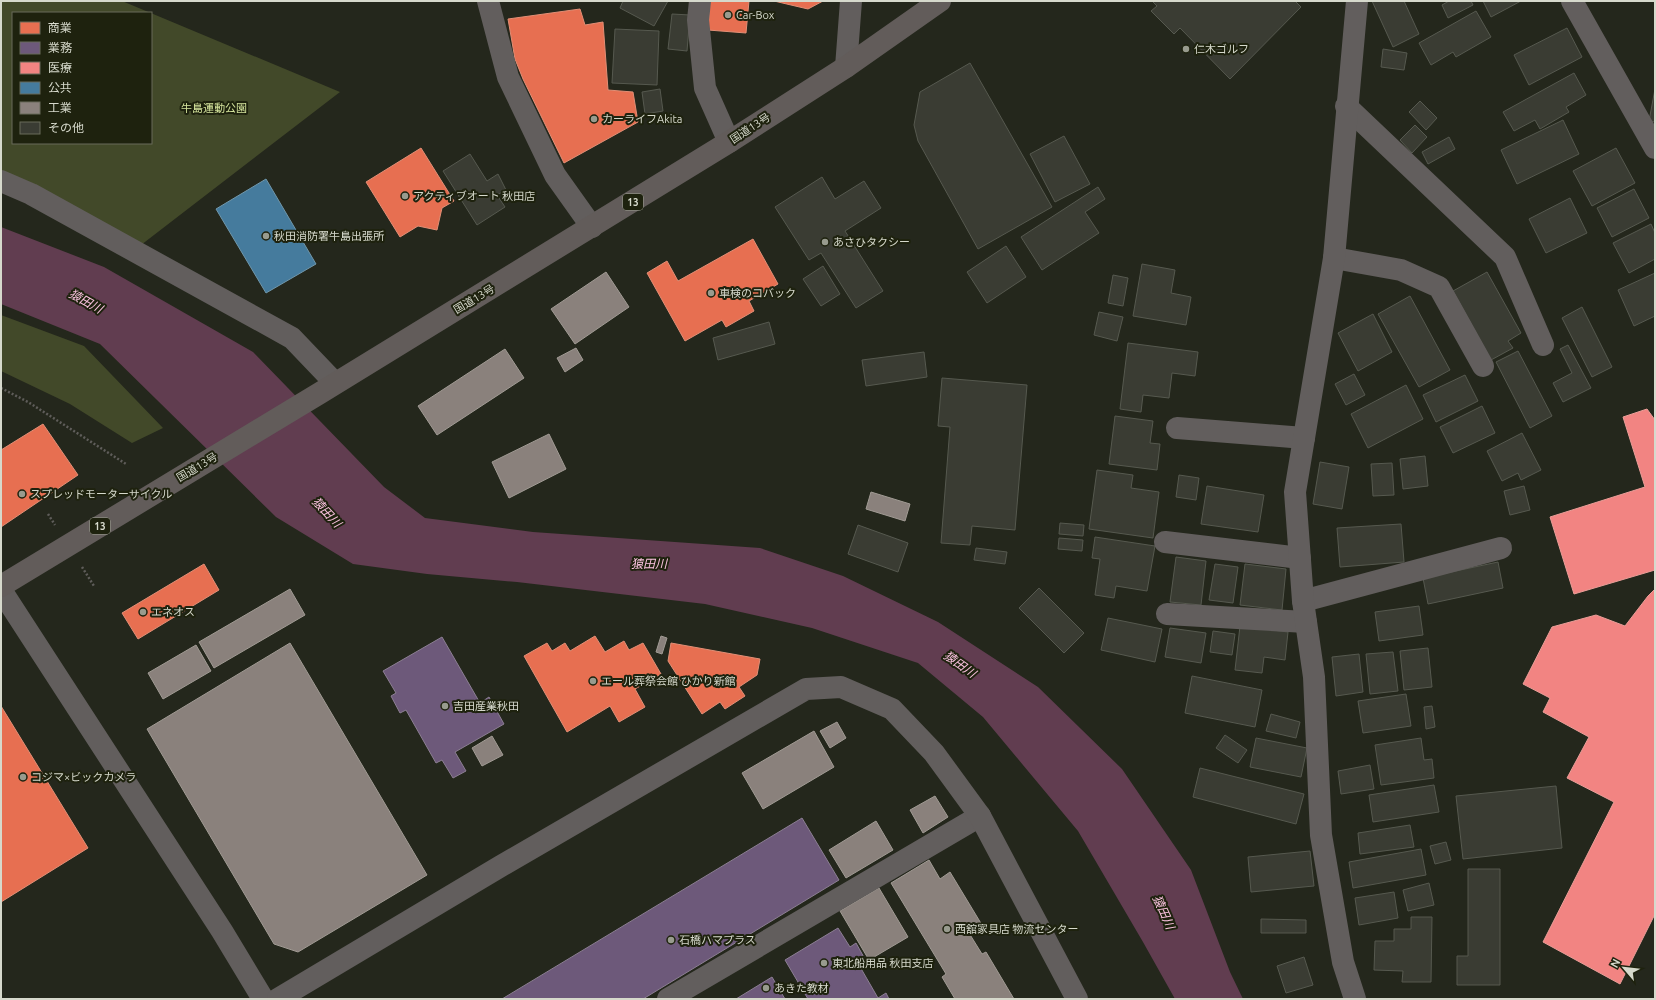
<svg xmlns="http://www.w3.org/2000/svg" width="1656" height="1000" font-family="Ubuntu,'Noto Sans JP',sans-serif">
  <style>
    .green { fill: #424929; fill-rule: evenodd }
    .water { fill: #613d50 }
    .shops { fill: #e76f51; stroke: #e28f76 }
    .offices { fill: #6d597a; stroke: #8c7f93 }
    .health { fill: #f28482; stroke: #ea9e98 }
    .public { fill: #457b9d; stroke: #7097ab }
    .industry { fill: #8a817c; stroke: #a19b94 }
    .building { fill: #3a3c33; stroke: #56594f }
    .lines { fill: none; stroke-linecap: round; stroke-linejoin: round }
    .path { stroke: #5f5d5a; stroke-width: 2.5; stroke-dasharray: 2 2; stroke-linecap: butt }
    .minor { stroke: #625e5d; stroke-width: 22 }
    .tertiary { stroke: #625e5d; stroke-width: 22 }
    .trunk { stroke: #625c5a; stroke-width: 22 }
    .poi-dot { fill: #989b8e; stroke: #1e220e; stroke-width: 1.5 }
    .labels { text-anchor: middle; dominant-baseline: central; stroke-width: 4; stroke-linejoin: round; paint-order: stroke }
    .shield { fill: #1e220e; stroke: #9fa293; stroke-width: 1 }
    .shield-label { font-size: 10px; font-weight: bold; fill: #d6d9cc }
    .poi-label { font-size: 11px; fill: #d6d9cc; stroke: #1e220e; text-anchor: start }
    .park-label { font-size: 11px; fill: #d4e39c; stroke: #1e220e }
    .street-label { font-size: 11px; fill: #d6d9cc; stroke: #1e220e }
    .water-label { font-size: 12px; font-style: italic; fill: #fcc3e1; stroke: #1e220e }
  </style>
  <rect width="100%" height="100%" fill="#24271c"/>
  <g class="green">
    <path d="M 1,1 L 122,1 L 340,92 L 141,245 L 1,172 ZM 13,13 L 151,13 L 151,143 L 13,143 Z"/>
    <path d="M 1,315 L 84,346 L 163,428 L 132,443 L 70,404 L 1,371 Z"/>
  </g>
  <path class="water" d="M 1,227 L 104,267 L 253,352 L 384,487 L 425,518 L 533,532 L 760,548 L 843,576 L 938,622 L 1038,687 L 1122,769 L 1191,870 L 1230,972 L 1243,999 L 1175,999 L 1143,942 L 1078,831 L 983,717 L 918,663 L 812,628 L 705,604 L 517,582 L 427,574 L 353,564 L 276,517 L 100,344 L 1,304 Z"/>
  <g class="shops">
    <path d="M 710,1 L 749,1 L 746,33 L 708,30 Z"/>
    <path d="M 774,1 L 823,1 L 808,9 Z"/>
    <path d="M 580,9 L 585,25 L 603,22 L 608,90 L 633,92 L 638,122 L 564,163 L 523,79 L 515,59 L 508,19 Z"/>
    <path d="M 421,148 L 454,201 L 442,208 L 437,230 L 418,226 L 400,237 L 366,182 Z"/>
    <path d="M 753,239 L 778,284 L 749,301 L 754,311 L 726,327 L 722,320 L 685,341 L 647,273 L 667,261 L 678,281 Z"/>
    <path d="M 43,424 L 78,475 L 1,527 L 1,450 Z"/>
    <path d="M 204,564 L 219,590 L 138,639 L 122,613 Z"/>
    <path d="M 595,636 L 605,652 L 624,641 L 629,650 L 643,643 L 661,674 L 635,689 L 645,707 L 619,722 L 610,706 L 567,732 L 524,656 L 547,643 L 552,651 L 565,643 L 570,651 Z"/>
    <path d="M 671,643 L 760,659 L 757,675 L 739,687 L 745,696 L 725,709 L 720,702 L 702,714 L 668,661 Z"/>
    <path d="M 1,706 L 88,848 L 1,902 Z"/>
  </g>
  <g class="offices">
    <path d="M 442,637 L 480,703 L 489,697 L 504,724 L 455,752 L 466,771 L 453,778 L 442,760 L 436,763 L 406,710 L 400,713 L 391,696 L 396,693 L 383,671 Z"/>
    <path d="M 802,818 L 839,880 L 643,999 L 502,999 Z"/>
    <path d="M 838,928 L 850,947 L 856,943 L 866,961 L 859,965 L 878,998 L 886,993 L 889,999 L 808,999 L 785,960 Z"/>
    <path d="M 772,977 L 785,999 L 736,999 Z"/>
  </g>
  <g class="health">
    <path d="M 1647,409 L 1655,420 L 1655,570 L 1574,594 L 1550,517 L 1645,487 L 1623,417 Z"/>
    <path d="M 1655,589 L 1655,914 L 1620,984 L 1543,942 L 1614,802 L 1567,778 L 1589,737 L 1543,712 L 1550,698 L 1523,684 L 1552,627 L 1596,615 L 1625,626 L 1648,596 Z"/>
  </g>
  <path class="public" d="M 266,179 L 316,264 L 266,293 L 216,209 Z"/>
  <g class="industry">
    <path d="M 606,272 L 629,307 L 575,344 L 551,309 Z"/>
    <path d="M 576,348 L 583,360 L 565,372 L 557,358 Z"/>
    <path d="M 505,349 L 524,378 L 437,435 L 418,406 Z"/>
    <path d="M 549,434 L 566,469 L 509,498 L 492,462 Z"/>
    <path d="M 871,492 L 910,504 L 905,521 L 866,509 Z"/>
    <path d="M 290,589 L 305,615 L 214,668 L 199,642 Z"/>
    <path d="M 661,636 L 667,638 L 662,654 L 656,652 Z"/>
    <path d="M 290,643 L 427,875 L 298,952 L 274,944 L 147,729 Z"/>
    <path d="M 196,645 L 211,671 L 163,699 L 148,673 Z"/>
    <path d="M 837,722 L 846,738 L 830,748 L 820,731 Z"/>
    <path d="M 814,731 L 834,767 L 763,809 L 742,773 Z"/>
    <path d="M 492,736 L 503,755 L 482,766 L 472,748 Z"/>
    <path d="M 935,796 L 948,817 L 923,833 L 910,810 Z"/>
    <path d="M 876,821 L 893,850 L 846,878 L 829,850 Z"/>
    <path d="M 929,860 L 940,879 L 950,872 L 982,925 L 969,933 L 982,954 L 986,952 L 1014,999 L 955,999 L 942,977 L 946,974 L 891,883 Z"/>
    <path d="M 879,888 L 908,937 L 869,960 L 840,911 Z"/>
  </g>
  <g class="building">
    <path d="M 623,1 L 668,1 L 654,26 L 620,8 Z"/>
    <path d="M 1152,1 L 1295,1 L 1301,7 L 1230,79 L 1180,28 L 1174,34 L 1151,11 L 1157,6 Z"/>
    <path d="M 1372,1 L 1404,1 L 1419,34 L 1393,47 Z"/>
    <path d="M 1449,1 L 1471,1 L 1473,5 L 1448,18 L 1442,5 Z"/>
    <path d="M 1483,1 L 1521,1 L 1491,17 Z"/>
    <path d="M 1476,11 L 1491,37 L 1456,57 L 1453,52 L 1431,65 L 1419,43 Z"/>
    <path d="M 672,14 L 690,15 L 687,51 L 668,49 Z"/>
    <path d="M 1567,28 L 1582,57 L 1529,85 L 1514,55 Z"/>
    <path d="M 615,29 L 659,31 L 657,85 L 612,83 Z"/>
    <path d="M 1383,49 L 1407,53 L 1404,70 L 1381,67 Z"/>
    <path d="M 970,63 L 1052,207 L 978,249 L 918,141 L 914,125 L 920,92 Z"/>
    <path d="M 1574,73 L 1586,95 L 1566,107 L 1569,112 L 1540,129 L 1535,120 L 1514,131 L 1503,112 Z"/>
    <path d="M 660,89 L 663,111 L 645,114 L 642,92 Z"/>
    <path d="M 1655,89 L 1655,122 L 1649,121 Z"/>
    <path d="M 1420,101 L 1437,118 L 1426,130 L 1409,112 Z"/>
    <path d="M 1563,120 L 1579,154 L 1517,184 L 1501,150 Z"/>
    <path d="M 1415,125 L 1427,137 L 1412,153 L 1400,140 Z"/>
    <path d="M 1064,136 L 1090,184 L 1055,202 L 1030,154 Z"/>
    <path d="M 1449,137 L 1455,149 L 1428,164 L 1422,152 Z"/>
    <path d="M 1616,148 L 1635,183 L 1592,206 L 1573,171 Z"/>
    <path d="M 470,154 L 487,181 L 498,174 L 506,190 L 497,195 L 505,207 L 477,225 L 443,171 Z"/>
    <path d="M 822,177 L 835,199 L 864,181 L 881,208 L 845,231 L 883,291 L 856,308 L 821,253 L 809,260 L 775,207 Z"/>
    <path d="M 1098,187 L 1105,199 L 1085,212 L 1099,233 L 1042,270 L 1021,237 Z"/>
    <path d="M 1634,189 L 1649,218 L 1612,237 L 1597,208 Z"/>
    <path d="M 1570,198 L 1587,233 L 1546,253 L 1529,219 Z"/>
    <path d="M 1651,224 L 1655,233 L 1655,259 L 1629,273 L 1613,243 Z"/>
    <path d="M 1006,246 L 1026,277 L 987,303 L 967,272 Z"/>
    <path d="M 1142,264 L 1175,270 L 1171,293 L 1191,297 L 1186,325 L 1133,316 Z"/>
    <path d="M 823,266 L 840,294 L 821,306 L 803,279 Z"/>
    <path d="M 1487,272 L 1521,333 L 1508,341 L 1513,348 L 1491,360 L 1453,291 Z"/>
    <path d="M 1655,273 L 1655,316 L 1634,326 L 1618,290 Z"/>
    <path d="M 1113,275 L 1128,278 L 1123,306 L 1108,303 Z"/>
    <path d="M 1410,296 L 1450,370 L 1419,387 L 1378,314 Z"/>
    <path d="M 1582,307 L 1612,367 L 1592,377 L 1562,318 Z"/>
    <path d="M 1099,312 L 1123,317 L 1117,341 L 1094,335 Z"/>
    <path d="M 1373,314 L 1392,352 L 1358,371 L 1338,333 Z"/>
    <path d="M 769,322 L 775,344 L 718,360 L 713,338 Z"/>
    <path d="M 1128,343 L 1198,352 L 1195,376 L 1172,373 L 1169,398 L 1143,395 L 1141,412 L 1120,409 Z"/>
    <path d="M 1568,345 L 1591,388 L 1563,402 L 1553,383 L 1572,373 L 1560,349 Z"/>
    <path d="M 1518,351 L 1552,416 L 1530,428 L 1496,362 Z"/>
    <path d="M 924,352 L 927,377 L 866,386 L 862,360 Z"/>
    <path d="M 1354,374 L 1365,395 L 1346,405 L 1335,384 Z"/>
    <path d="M 1465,375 L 1478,401 L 1436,422 L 1423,395 Z"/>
    <path d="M 942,378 L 1027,385 L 1015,530 L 972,526 L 970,545 L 941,543 L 950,427 L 938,426 Z"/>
    <path d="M 1406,385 L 1423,419 L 1368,448 L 1351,414 Z"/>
    <path d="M 1482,406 L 1495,433 L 1453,453 L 1440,427 Z"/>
    <path d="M 1115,416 L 1153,421 L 1150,443 L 1160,444 L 1157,470 L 1109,464 Z"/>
    <path d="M 1522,433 L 1541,470 L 1521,480 L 1518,473 L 1502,481 L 1487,451 Z"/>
    <path d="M 1425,456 L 1428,486 L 1403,489 L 1400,459 Z"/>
    <path d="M 1320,462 L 1349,467 L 1342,509 L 1313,504 Z"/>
    <path d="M 1392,463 L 1394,495 L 1373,496 L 1371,464 Z"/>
    <path d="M 1097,470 L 1133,475 L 1131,488 L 1159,492 L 1153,538 L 1089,529 Z"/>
    <path d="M 1179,475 L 1199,478 L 1196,500 L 1176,497 Z"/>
    <path d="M 1207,486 L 1264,495 L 1258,532 L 1201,524 Z"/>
    <path d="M 1524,486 L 1530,510 L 1510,515 L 1504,491 Z"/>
    <path d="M 1060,523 L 1084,525 L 1083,536 L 1059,534 Z"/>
    <path d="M 1401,524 L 1404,562 L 1340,567 L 1337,528 Z"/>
    <path d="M 858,525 L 908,543 L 898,572 L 848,554 Z"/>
    <path d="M 1095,537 L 1155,546 L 1147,591 L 1116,586 L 1114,598 L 1095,595 L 1100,559 L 1092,558 Z"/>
    <path d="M 1059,538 L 1083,540 L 1082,551 L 1058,549 Z"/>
    <path d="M 976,548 L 1007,552 L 1005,564 L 974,560 Z"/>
    <path d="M 1176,557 L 1206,561 L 1201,605 L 1170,602 Z"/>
    <path d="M 1498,562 L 1503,588 L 1428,604 L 1423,578 Z"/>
    <path d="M 1215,564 L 1238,567 L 1233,603 L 1209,600 Z"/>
    <path d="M 1245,564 L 1286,569 L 1282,610 L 1240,605 Z"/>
    <path d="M 1039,588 L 1084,633 L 1064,653 L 1019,608 Z"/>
    <path d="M 1419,606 L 1423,635 L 1379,641 L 1375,612 Z"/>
    <path d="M 1108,618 L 1162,629 L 1155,662 L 1101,650 Z"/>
    <path d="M 1240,626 L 1288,632 L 1285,660 L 1264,657 L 1262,673 L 1235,670 Z"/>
    <path d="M 1170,628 L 1206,633 L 1201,663 L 1165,657 Z"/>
    <path d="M 1213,631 L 1235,634 L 1232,655 L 1210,652 Z"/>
    <path d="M 1428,648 L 1432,687 L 1404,690 L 1400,651 Z"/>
    <path d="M 1393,652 L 1398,691 L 1370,694 L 1366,654 Z"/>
    <path d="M 1359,654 L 1363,692 L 1336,696 L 1332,657 Z"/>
    <path d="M 1192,676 L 1262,690 L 1255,727 L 1185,713 Z"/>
    <path d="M 1406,694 L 1411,726 L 1363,733 L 1358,701 Z"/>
    <path d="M 1432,706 L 1435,727 L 1426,729 L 1424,707 Z"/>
    <path d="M 1271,714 L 1300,722 L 1296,738 L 1266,731 Z"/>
    <path d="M 1225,735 L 1247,750 L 1238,763 L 1216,748 Z"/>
    <path d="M 1256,738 L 1307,748 L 1301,777 L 1250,767 Z"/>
    <path d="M 1421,738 L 1424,760 L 1432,759 L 1434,778 L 1381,785 L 1375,745 Z"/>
    <path d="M 1370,765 L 1374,789 L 1341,794 L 1338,771 Z"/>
    <path d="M 1200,768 L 1304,794 L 1296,824 L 1193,797 Z"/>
    <path d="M 1434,785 L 1439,812 L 1373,822 L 1369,795 Z"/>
    <path d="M 1556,786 L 1562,848 L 1463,859 L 1456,796 Z"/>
    <path d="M 1410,825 L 1414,847 L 1360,854 L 1358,833 Z"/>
    <path d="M 1446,842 L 1451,860 L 1435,864 L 1430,846 Z"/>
    <path d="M 1421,849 L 1426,875 L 1353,888 L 1349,862 Z"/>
    <path d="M 1310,851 L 1314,886 L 1251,892 L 1248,857 Z"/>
    <path d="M 1468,869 L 1500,869 L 1500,985 L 1457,985 L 1457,956 L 1468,956 Z"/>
    <path d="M 1429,883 L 1434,905 L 1408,911 L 1403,890 Z"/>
    <path d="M 1394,892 L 1398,918 L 1359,925 L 1355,898 Z"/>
    <path d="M 1411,917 L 1432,917 L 1431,982 L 1402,982 L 1403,971 L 1374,970 L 1375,941 L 1394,941 L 1394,929 L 1411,929 Z"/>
    <path d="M 1261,919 L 1306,920 L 1306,933 L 1261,933 Z"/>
    <path d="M 1304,957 L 1313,985 L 1286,993 L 1277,966 Z"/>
  </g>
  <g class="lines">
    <g class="path">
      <path d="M 1,388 L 28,402 L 126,464"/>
      <path d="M 48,514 L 55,525"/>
      <path d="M 82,567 L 94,586"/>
    </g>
    <g class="minor">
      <path d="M 488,1 L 508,77 L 555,175 L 592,227"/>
      <path d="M 700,1 L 698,20 L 705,88 L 729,142"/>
      <path d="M 1572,1 L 1655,148"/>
      <path d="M 846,67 L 851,1"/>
      <path d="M 1346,106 L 1505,257 L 1543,345"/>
      <path d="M 1,181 L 31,194 L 292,338 L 335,383"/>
      <path d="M 1334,258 L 1401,270 L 1439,287 L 1483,366"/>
      <path d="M 1177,428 L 1304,438"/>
      <path d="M 1165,542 L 1300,558"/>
      <path d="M 1303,601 L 1501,548"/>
      <path d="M 1167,614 L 1306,622"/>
      <path d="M 668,999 L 980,816"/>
      <path d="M 1355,999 L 1343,962 L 1321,835 L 1314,677 L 1303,601 L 1295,492 L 1334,258 L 1357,1"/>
    </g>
    <g class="tertiary">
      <path d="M 1,590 L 222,931 L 263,999"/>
      <path d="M 278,999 L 501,866 L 806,689 L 841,687 L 892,709 L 934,753 L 980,816 L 1077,999"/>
    </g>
    <path class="trunk" d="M 1,586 L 320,393 L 729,142 L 846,67 L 940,1"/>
  </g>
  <g class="poi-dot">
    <circle cx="728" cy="15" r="4"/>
    <circle cx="1186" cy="49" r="4"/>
    <circle cx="594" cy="119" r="4"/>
    <circle cx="405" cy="196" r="4"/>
    <circle cx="266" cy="236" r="4"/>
    <circle cx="825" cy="242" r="4"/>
    <circle cx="711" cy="293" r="4"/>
    <circle cx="22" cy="494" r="4"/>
    <circle cx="143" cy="612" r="4"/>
    <circle cx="593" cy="681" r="4"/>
    <circle cx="445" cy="706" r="4"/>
    <circle cx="23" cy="777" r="4"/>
    <circle cx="947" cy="929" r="4"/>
    <circle cx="671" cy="940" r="4"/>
    <circle cx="824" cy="963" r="4"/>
    <circle cx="766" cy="988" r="4"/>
  </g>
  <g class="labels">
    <g class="shield">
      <rect x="623" y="194" width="20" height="16" rx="3"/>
      <rect x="90" y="518" width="20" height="16" rx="3"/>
    </g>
    <g class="shield-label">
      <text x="633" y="202">13</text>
      <text x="100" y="526">13</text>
    </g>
    <g class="poi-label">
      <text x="736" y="15">Car-Box</text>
      <text x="1194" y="49">仁木ゴルフ</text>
      <text x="602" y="119">カーライフAkita</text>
      <text x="413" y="196">アクティブオート 秋田店</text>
      <text x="274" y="236">秋田消防署牛島出張所</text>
      <text x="833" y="242">あさひタクシー</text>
      <text x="719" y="293">車検のコバック</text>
      <text x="30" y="494">スプレッドモーターサイクル</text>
      <text x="151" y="612">エネオス</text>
      <text x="601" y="681">エール葬祭会館 ひかり新館</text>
      <text x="453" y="706">吉田産業秋田</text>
      <text x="31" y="777">コジマ×ビックカメラ</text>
      <text x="955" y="929">西舘家具店 物流センター</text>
      <text x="679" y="940">石橋ハマプラス</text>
      <text x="832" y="963">東北船用品 秋田支店</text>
      <text x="774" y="988">あきた教材</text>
    </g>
    <g class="park-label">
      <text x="214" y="108">牛島運動公園</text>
    </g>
    <g class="street-label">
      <text transform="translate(750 128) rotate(-33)">国道13号</text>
      <text transform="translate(474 299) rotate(-31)">国道13号</text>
      <text transform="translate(197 467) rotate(-31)">国道13号</text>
    </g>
    <g class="water-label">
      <text transform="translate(86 301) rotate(29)">猿田川</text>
      <text transform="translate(327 512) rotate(47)">猿田川</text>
      <text x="649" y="563">猿田川</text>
      <text transform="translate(960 664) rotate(35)">猿田川</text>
      <text transform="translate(1164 912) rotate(66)">猿田川</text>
    </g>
  </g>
  <rect width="1656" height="1000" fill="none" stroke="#d6d9cc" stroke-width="4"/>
  <rect x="12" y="12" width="140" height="132" fill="#1e220e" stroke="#686b5a"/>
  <rect x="20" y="22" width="20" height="12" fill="#e76f51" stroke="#686b5a"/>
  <text x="48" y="32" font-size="12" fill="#d6d9cc">商業</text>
  <rect x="20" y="42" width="20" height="12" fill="#6d597a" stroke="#686b5a"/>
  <text x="48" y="52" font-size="12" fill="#d6d9cc">業務</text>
  <rect x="20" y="62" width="20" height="12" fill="#f28482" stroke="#686b5a"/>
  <text x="48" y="72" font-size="12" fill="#d6d9cc">医療</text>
  <rect x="20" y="82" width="20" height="12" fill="#457b9d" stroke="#686b5a"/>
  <text x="48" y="92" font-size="12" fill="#d6d9cc">公共</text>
  <rect x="20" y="102" width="20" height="12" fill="#8a817c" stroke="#686b5a"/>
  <text x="48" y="112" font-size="12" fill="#d6d9cc">工業</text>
  <rect x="20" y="122" width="20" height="12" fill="#3a3c33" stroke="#686b5a"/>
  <text x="48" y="132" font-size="12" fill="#d6d9cc">その他</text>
  <g transform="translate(1624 968) rotate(298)" stroke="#1e220e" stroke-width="3" paint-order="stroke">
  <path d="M0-3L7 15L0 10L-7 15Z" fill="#d6d9cc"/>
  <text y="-6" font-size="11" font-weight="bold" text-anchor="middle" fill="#d6d9cc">N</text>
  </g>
</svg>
